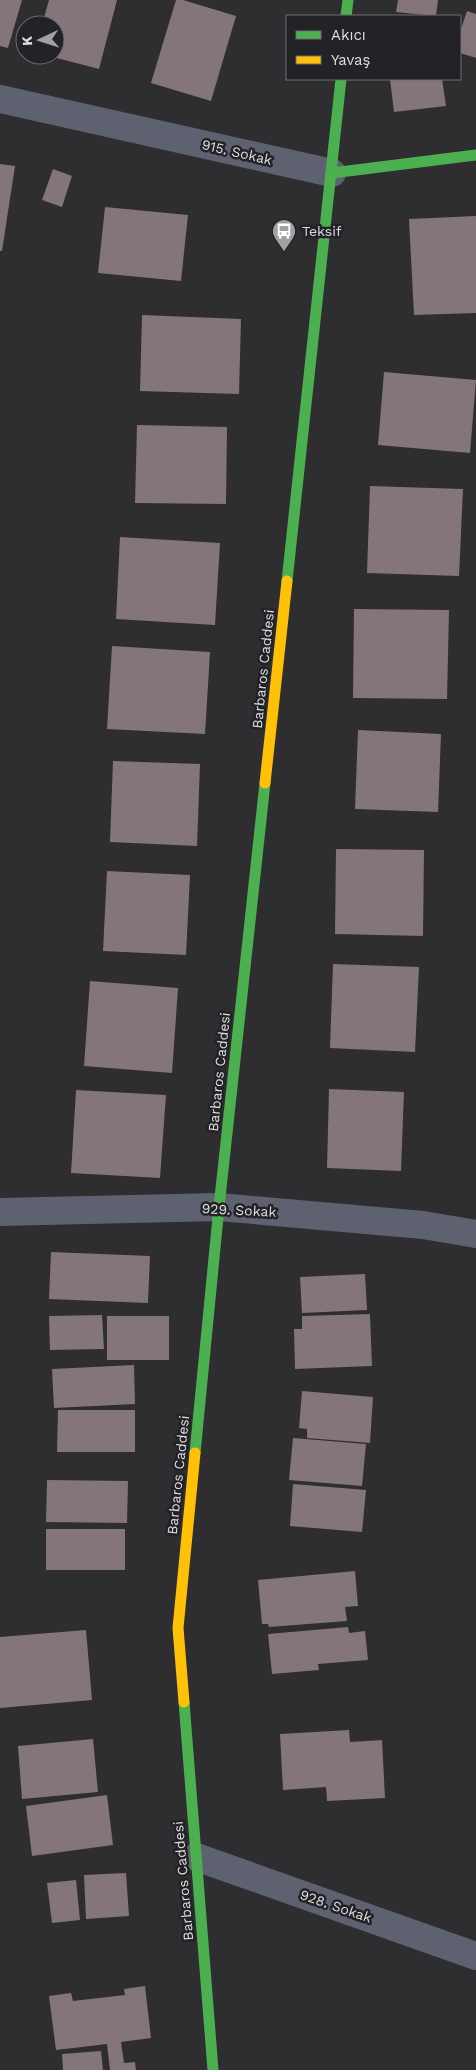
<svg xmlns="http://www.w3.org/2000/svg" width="476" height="2070" font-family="'Work Sans',sans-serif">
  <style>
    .building { fill: #84747b }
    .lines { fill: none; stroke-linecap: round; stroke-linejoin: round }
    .street { stroke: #5e616f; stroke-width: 28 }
    .fast { stroke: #4caf50; stroke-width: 11 }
    .slow { stroke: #ffc107; stroke-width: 11 }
    .labels { text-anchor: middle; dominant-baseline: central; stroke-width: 5; stroke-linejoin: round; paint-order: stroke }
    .street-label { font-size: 14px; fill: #dfdfe1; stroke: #232226 }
    .poi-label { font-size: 14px; fill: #dfdfe1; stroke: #232226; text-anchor: start }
  </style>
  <rect width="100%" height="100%" fill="#2e2d2f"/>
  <g class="building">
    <path d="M 0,0 L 22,0 L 8,48 L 0,46 Z"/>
    <path d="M 49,0 L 117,0 L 99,69 L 49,56 L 55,55 L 55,25 L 42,25 Z"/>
    <path d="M 176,0 L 183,0 L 236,16 L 211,101 L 151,83 Z"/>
    <path d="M 398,0 L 438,0 L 436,16 L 396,12 Z"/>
    <path d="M 467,11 L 476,14 L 476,58 L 460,53 L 460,32 Z"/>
    <path d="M 390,79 L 442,79 L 446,106 L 394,112 Z"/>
    <path d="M 0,164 L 15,166 L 2,251 L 0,251 Z"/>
    <path d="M 53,169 L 72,176 L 62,207 L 42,200 Z"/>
    <path d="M 105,207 L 188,215 L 181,281 L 98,273 Z"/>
    <path d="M 476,216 L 476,313 L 414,315 L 409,219 Z"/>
    <path d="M 142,315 L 241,319 L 239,394 L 140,391 Z"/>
    <path d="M 384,372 L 476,380 L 470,453 L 378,445 Z"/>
    <path d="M 137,425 L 227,427 L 226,504 L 135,503 Z"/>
    <path d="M 370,486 L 463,489 L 459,576 L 367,573 Z"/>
    <path d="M 120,537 L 220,543 L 215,625 L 116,619 Z"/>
    <path d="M 354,609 L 449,610 L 447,699 L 353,698 Z"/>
    <path d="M 112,646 L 210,652 L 205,734 L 107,729 Z"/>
    <path d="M 358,730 L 441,734 L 438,812 L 355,809 Z"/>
    <path d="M 113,761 L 200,764 L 197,846 L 110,842 Z"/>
    <path d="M 336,849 L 424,850 L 423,936 L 335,934 Z"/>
    <path d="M 107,871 L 190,875 L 186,955 L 103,951 Z"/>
    <path d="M 333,964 L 419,967 L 415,1052 L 330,1048 Z"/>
    <path d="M 90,981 L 178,988 L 172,1073 L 84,1066 Z"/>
    <path d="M 329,1089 L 404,1092 L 401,1171 L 327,1168 Z"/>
    <path d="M 76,1090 L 166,1095 L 160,1178 L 71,1173 Z"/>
    <path d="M 51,1252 L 150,1256 L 148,1303 L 49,1299 Z"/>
    <path d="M 365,1274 L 367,1310 L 302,1313 L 300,1277 Z"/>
    <path d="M 370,1314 L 372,1366 L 295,1369 L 294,1329 L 302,1329 L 302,1316 Z"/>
    <path d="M 102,1315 L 104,1349 L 50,1350 L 49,1316 Z"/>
    <rect x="107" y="1316" width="62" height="44"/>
    <path d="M 134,1365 L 135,1404 L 54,1408 L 52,1369 Z"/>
    <path d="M 302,1391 L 373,1397 L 370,1443 L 307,1438 L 307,1429 L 299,1428 Z"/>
    <path d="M 58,1410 L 135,1410 L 135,1452 L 57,1452 Z"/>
    <path d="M 293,1438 L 366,1444 L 362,1486 L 289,1480 Z"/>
    <path d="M 47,1480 L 128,1481 L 127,1523 L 46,1522 Z"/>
    <path d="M 293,1484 L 366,1490 L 362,1532 L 290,1526 Z"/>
    <rect x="46" y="1529" width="79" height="41"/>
    <path d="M 355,1571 L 358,1606 L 345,1607 L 347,1621 L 269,1627 L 268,1624 L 262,1624 L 258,1580 Z"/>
    <path d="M 348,1627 L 349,1633 L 365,1631 L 368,1660 L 318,1664 L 319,1670 L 272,1674 L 268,1634 Z"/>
    <path d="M 86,1630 L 92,1700 L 0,1708 L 0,1637 Z"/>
    <path d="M 349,1730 L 350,1742 L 382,1740 L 385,1798 L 327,1801 L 326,1787 L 283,1790 L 280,1734 Z"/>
    <path d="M 93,1739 L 98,1792 L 22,1799 L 18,1746 Z"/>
    <path d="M 107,1795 L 113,1845 L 32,1856 L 26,1806 Z"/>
    <path d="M 126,1873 L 129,1916 L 86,1919 L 84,1875 Z"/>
    <path d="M 76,1880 L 80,1920 L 52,1923 L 47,1883 Z"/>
    <path d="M 145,1986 L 151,2038 L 121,2042 L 124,2063 L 135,2062 L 136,2070 L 110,2070 L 107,2044 L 56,2050 L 49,1996 L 71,1993 L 73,2001 L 125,1995 L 124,1989 Z"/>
    <path d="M 101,2051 L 103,2070 L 63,2070 L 62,2054 Z"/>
  </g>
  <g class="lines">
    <g class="street">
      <path d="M 0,99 L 332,173"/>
      <path d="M 0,1212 L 219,1207 L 423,1225 L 476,1234"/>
      <path d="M 196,1857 L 476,1956"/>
    </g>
    <g class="fast">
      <path d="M 346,16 L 348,0"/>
      <path d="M 332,173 L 476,155"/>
      <path d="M 287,581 L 341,79"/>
      <path d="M 195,1453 L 219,1207 L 265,783"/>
      <path d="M 184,1702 L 213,2070"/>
    </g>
    <g class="slow">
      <path d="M 265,783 L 287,581"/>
      <path d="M 184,1702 L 178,1628 L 195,1453"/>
    </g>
  </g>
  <defs>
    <g id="bus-pin" transform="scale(1.25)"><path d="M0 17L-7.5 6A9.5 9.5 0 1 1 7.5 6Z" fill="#a1a1a3" stroke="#232226"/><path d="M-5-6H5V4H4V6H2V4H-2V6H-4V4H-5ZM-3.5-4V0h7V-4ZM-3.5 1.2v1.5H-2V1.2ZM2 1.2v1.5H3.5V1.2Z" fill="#fff"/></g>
  </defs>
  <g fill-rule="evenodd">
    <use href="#bus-pin" x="284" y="231"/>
  </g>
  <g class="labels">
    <g class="street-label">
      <text transform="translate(237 152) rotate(13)">915. Sokak</text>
      <text transform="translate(263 669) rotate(-84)">Barbaros Caddesi</text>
      <text transform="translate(219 1072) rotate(-84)">Barbaros Caddesi</text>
      <text transform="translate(239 1210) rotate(3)">929. Sokak</text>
      <text transform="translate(178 1475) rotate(-84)">Barbaros Caddesi</text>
      <text transform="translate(183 1881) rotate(-95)">Barbaros Caddesi</text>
      <text transform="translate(336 1906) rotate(19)">928. Sokak</text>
    </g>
    <g class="poi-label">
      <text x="302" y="231">Teksif</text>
    </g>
  </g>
  <rect x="286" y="15" width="175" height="65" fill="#232226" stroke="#6e6e71"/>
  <rect x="296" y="31" width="25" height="8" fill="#4caf50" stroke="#6e6e71"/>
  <text x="331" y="40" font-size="15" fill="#dfdfe1">Akıcı</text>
  <rect x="296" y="56" width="25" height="8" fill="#ffc107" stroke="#6e6e71"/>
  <text x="331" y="65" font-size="15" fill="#dfdfe1">Yavaş</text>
  <g transform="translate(40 40) rotate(266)"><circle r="24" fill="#232226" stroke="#6e6e71"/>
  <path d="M0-4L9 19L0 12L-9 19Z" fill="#a1a1a3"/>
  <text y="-8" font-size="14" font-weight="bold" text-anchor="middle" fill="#dfdfe1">K</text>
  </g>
</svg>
